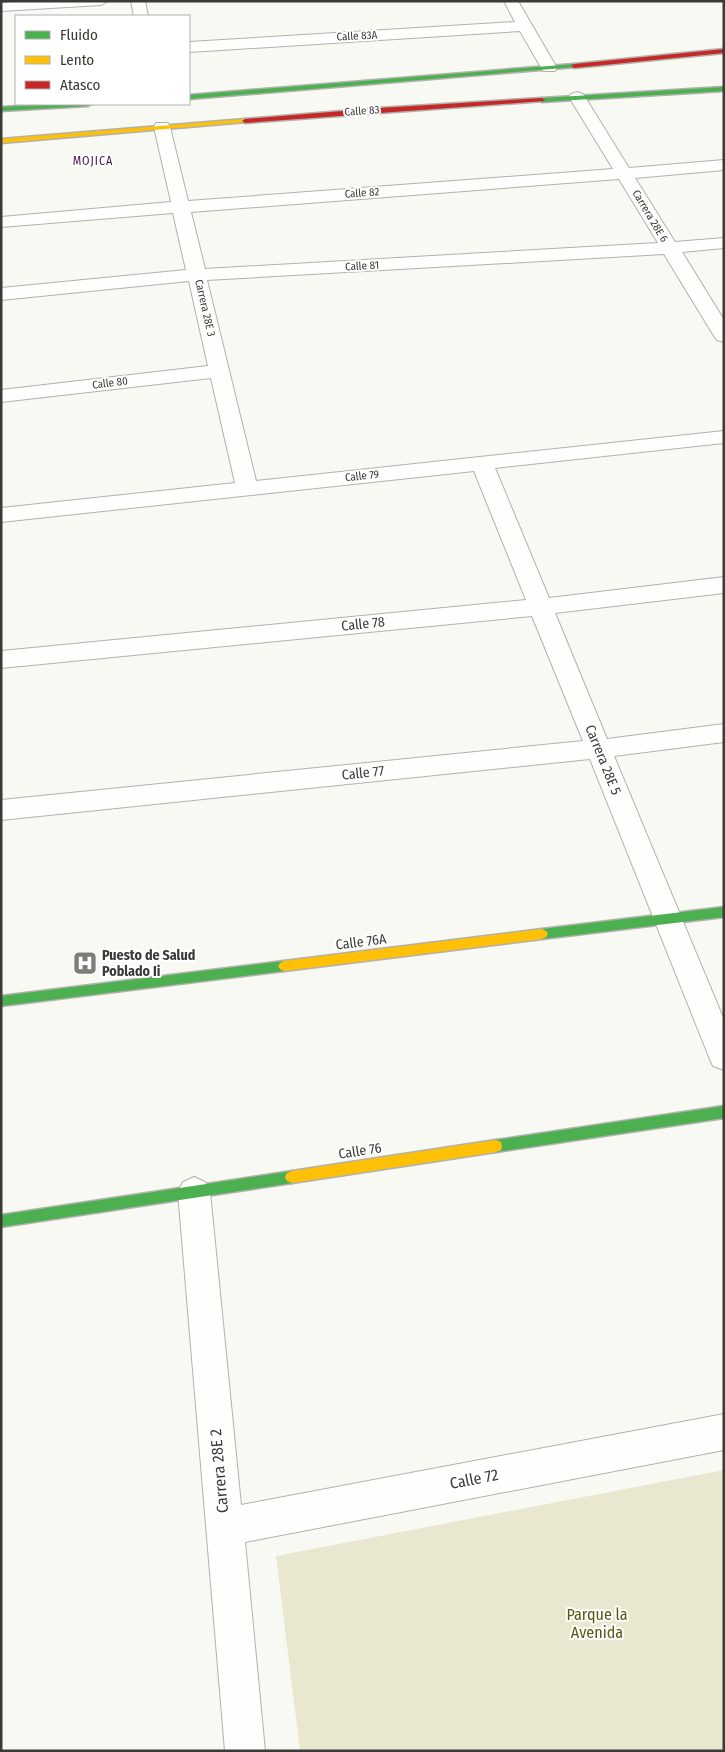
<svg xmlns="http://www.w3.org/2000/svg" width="725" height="1752" font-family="'Fira Sans Condensed',sans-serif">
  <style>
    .green { fill: #e9e7d0 }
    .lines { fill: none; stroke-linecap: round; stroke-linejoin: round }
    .street-casing { stroke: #b1b1ad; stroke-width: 2 }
    .fast-casing { stroke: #b1b1ad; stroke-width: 3 }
    .slow-casing { stroke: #b1b1ad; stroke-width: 3 }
    .jam-casing { stroke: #b1b1ad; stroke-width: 3 }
    .street { fill: #fefefd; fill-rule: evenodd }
    .fast { fill: #4caf50; fill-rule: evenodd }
    .slow { fill: #ffc107; fill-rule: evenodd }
    .jam { fill: #c62828; fill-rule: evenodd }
    .labels { text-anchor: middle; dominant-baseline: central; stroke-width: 4; stroke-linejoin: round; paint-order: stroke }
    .far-street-label { font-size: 11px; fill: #3a3a36; stroke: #fff }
    .far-neighbourhood-label { font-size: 12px; letter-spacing: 1px; fill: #411b51; stroke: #fff }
    .street-label { font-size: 14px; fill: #3a3a36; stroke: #fff }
    .poi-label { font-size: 14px; font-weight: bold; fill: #3a3a36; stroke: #fff; text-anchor: start }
    .near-street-label { font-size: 16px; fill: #3a3a36; stroke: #fff }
    .near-park-label { font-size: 16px; fill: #5c5614; stroke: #fff }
  </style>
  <rect width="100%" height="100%" fill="#f9f9f4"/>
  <path class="green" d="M 724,1470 L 724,1751 L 300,1751 L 276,1556 Z"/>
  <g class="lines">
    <g class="street-casing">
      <g id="street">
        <path d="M 23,1 L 108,1 L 101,5 L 1,11 L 1,3 Z"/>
        <path d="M 131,1 L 145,1 L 148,16 L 134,16 Z"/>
        <path d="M 504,1 L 518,1 L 557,68 L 555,71 L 543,71 L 520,31 L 189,52 L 189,42 L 515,22 Z"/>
        <path d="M 577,92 L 583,94 L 585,97 L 629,168 L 724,160 L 724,170 L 635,178 L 675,242 L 724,238 L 724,248 L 682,252 L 724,320 L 724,342 L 717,340 L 714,336 L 664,254 L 207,280 L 256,481 L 724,431 L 724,443 L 495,468 L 549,598 L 724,577 L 724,593 L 555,613 L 607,739 L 724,724 L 724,742 L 614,756 L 724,1020 L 724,1070 L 713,1066 L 709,1057 L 590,759 L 1,820 L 1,800 L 583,741 L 532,616 L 1,668 L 1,651 L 526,600 L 474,471 L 1,522 L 1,508 L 235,483 L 211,378 L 1,402 L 1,390 L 208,366 L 189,281 L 1,300 L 1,288 L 186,270 L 173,213 L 1,227 L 1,217 L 171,202 L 154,127 L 156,123 L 168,123 L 170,127 L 188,201 L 613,169 L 569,97 L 571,94 ZM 619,179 L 658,243 L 205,269 L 191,212 Z"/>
        <path d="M 194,1177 L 205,1182 L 210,1192 L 241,1505 L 724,1414 L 724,1450 L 245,1542 L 265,1751 L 225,1751 L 178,1192 L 183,1182 Z"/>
      </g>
    </g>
    <g class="fast-casing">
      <g id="fast">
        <path d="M 574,64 L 576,65 L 576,67 L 189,99 L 189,95 Z"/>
        <path d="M 724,87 L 724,91 L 542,102 L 539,100 L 542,98 Z"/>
        <path d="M 58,104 L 91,104 L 88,106 L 1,111 L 1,107 Z"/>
        <path d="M 724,907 L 724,917 L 542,939 L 538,937 L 536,934 L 538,931 L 542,929 Z"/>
        <path d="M 284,961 L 288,963 L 290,966 L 288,969 L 284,971 L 1,1006 L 1,996 Z"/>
        <path d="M 724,1106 L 724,1118 L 496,1152 L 491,1150 L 490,1146 L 491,1142 L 496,1140 Z"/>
        <path d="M 292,1171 L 297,1173 L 299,1177 L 297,1181 L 292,1183 L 1,1227 L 1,1215 Z"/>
      </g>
    </g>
    <g class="slow-casing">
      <g id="slow">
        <path d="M 245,119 L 248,121 L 247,122 L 1,143 L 1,139 Z"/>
        <path d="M 542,929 L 546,931 L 548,934 L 546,937 L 542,939 L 284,971 L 280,969 L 278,966 L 280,963 L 284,961 Z"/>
        <path d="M 496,1140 L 501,1142 L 502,1146 L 501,1150 L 496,1152 L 292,1183 L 287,1181 L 285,1177 L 287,1173 L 292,1171 Z"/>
      </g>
    </g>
    <g class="jam-casing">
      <g id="jam">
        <path d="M 724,49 L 724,53 L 574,68 L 571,66 L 574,64 Z"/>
        <path d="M 542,98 L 545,100 L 544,101 L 245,123 L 242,121 L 245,119 L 379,108 Z"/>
      </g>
    </g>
    <use href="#street" class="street"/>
    <use href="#fast" class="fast"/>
    <use href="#slow" class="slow"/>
    <use href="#jam" class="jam"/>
  </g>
  <defs>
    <g id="hospital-square" transform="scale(1.25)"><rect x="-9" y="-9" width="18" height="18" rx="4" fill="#7d7d78" stroke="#fff"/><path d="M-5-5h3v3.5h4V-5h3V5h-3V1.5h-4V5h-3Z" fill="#fff"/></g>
  </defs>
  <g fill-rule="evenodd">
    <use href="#hospital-square" x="85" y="963"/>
  </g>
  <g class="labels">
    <g class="far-street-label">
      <text transform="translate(357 36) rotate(-3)">Calle 83A</text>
      <text transform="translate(362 111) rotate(-4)">Calle 83</text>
      <text transform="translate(362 193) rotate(-4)">Calle 82</text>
      <text transform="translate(650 216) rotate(59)">Carrera 28E 6</text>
      <text transform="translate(362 266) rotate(-3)">Calle 81</text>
      <text transform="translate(205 308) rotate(77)">Carrera 28E 3</text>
      <text transform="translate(110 383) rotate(-7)">Calle 80</text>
      <text transform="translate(362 476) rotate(-6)">Calle 79</text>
    </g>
    <g class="far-neighbourhood-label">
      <text x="93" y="161">MOJICA</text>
    </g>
    <g class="street-label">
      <text transform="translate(363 624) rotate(-6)">Calle 78</text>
      <text transform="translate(603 760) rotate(68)">Carrera 28E 5</text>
      <text transform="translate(363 773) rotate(-6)">Calle 77</text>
      <text transform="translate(361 942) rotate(-7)">Calle 76A</text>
      <text transform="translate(360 1151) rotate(-9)">Calle 76</text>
    </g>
    <g class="poi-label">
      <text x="102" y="955">Puesto de Salud<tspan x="102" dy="16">Poblado Ii</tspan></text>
    </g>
    <g class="near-street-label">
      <text transform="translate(219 1471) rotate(-95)">Carrera 28E 2</text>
      <text transform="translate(474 1479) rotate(-11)">Calle 72</text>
    </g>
    <g class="near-park-label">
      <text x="597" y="1614">Parque la<tspan x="597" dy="18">Avenida</tspan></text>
    </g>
  </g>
  <rect width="725" height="1752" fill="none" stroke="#3a3a36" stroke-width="5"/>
  <rect x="15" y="15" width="175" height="90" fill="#ffffff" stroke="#b0b0af"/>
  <rect x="25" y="31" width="25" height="8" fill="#4caf50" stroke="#b0b0af"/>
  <text x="60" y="40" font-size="15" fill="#3a3a36">Fluido</text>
  <rect x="25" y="56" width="25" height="8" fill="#ffc107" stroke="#b0b0af"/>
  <text x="60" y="65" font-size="15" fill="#3a3a36">Lento</text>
  <rect x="25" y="81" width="25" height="8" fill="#c62828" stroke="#b0b0af"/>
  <text x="60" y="90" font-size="15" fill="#3a3a36">Atasco</text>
</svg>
